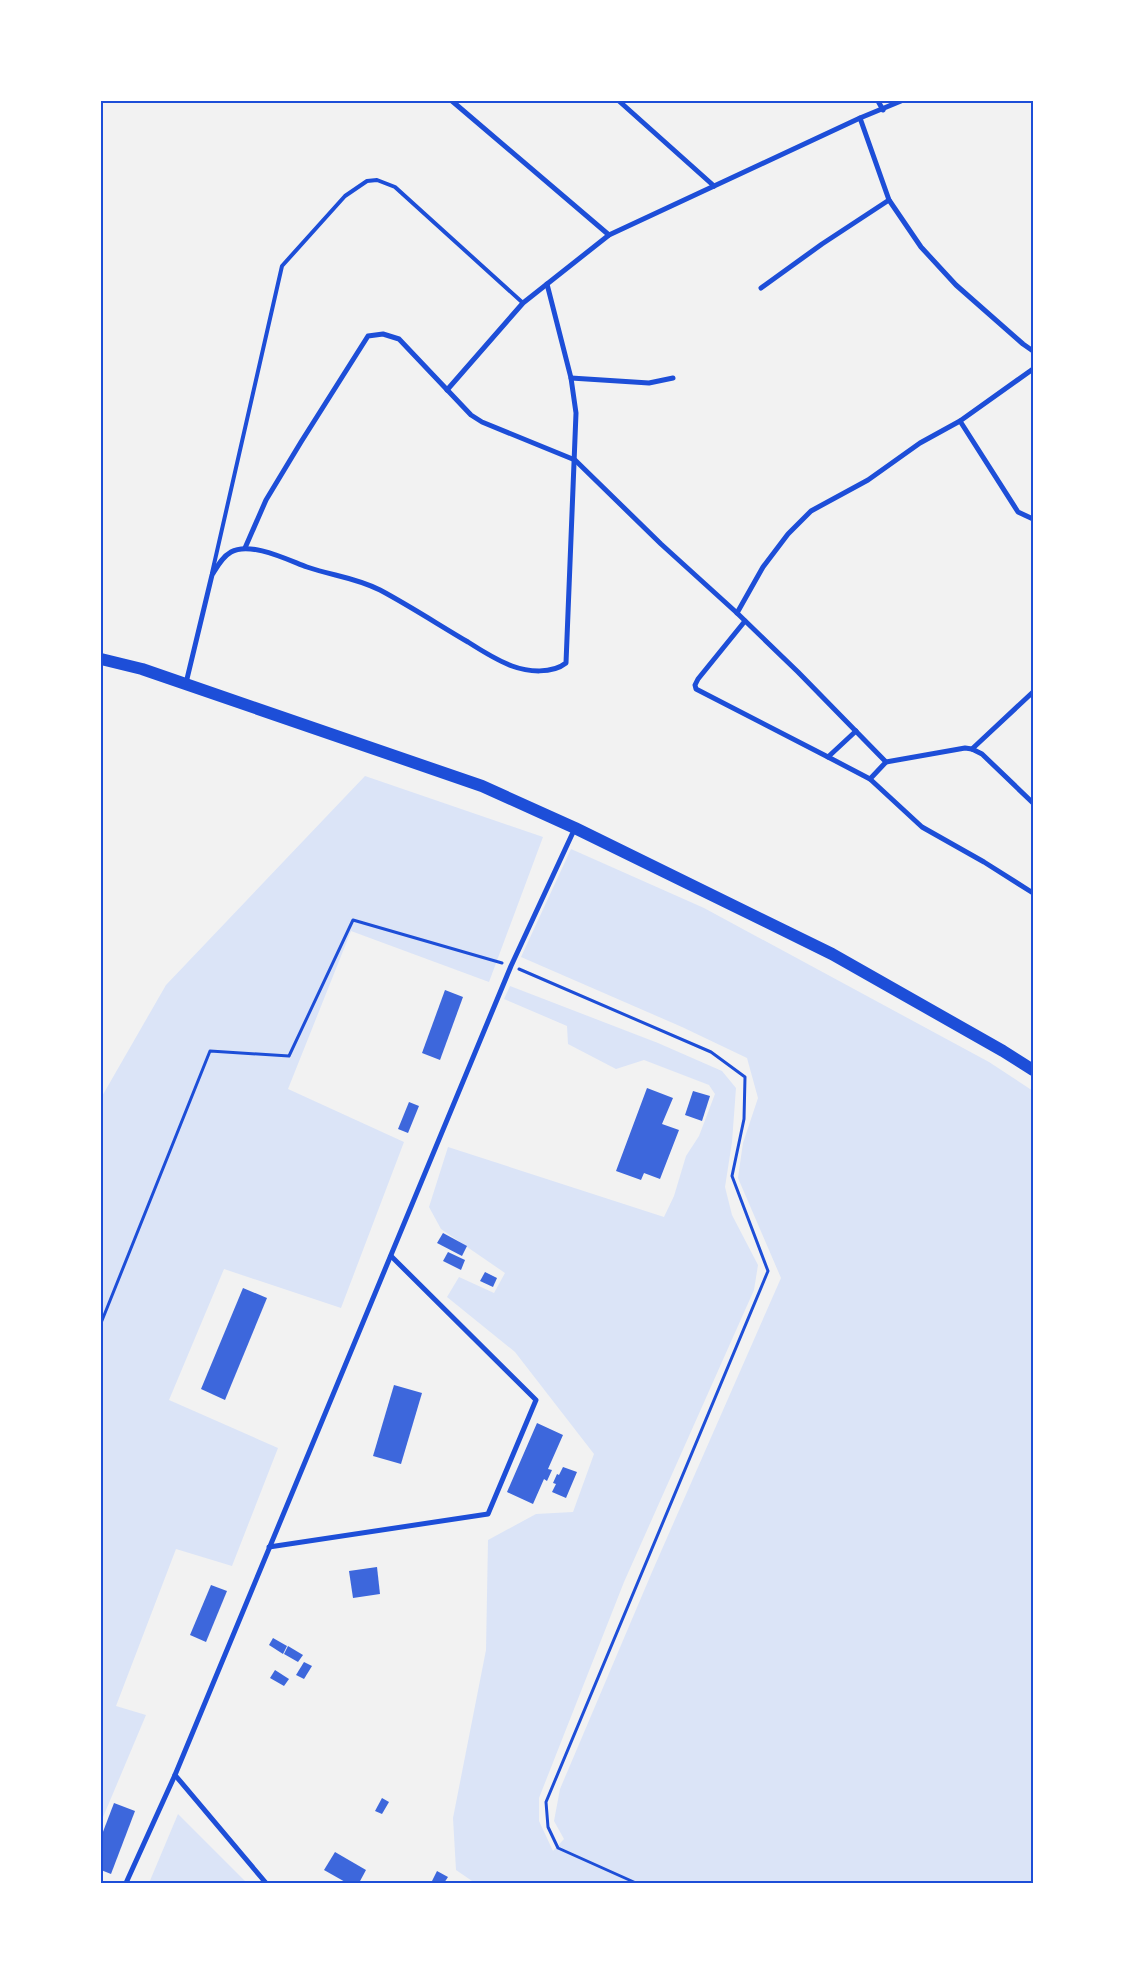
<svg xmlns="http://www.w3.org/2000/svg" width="1134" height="1984" font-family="'Roboto Condensed',sans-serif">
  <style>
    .green { fill: #dbe4f7 }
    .building { fill: #3d67dc }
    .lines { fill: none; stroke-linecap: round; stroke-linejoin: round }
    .path { stroke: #1d4ed8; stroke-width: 3 }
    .service { stroke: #1d4ed8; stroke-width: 4 }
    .minor { stroke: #1d4ed8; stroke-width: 5 }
    .trunk { stroke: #1d4ed8; stroke-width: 12 }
    .neatline { fill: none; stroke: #1d4ed8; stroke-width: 2 }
  </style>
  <rect width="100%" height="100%" fill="#f2f2f2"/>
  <g class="green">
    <path d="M 365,776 L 543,837 L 489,982 L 351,931 L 288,1089 L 404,1142 L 341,1308 L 224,1269 L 169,1400 L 278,1448 L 232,1566 L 176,1549 L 116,1706 L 146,1715 L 101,1822 L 101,1098 L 166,985 Z"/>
    <path d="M 571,849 L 704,908 L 989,1062 L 1033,1091 L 1033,1883 L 475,1883 L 456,1870 L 453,1818 L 486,1650 L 488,1540 L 536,1514 L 573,1512 L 594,1454 L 515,1352 L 447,1297 L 459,1277 L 494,1293 L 505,1273 L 441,1229 L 429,1207 L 448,1147 L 664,1217 L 674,1196 L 686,1156 L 699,1136 L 715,1094 L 709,1085 L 644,1060 L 616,1069 L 568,1044 L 567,1026 L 504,999 L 510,986 L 658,1043 L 722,1071 L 736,1088 L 732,1142 L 725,1187 L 732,1215 L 758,1265 L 754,1290 L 624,1582 L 539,1798 L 539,1821 L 553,1851 L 564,1839 L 554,1821 L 560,1789 L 652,1572 L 781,1278 L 738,1178 L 743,1143 L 758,1098 L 747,1058 L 682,1027 L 521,957 Z"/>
    <path d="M 178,1814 L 247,1883 L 149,1883 Z"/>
  </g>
  <g class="building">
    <path d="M 445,990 L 463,997 L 440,1060 L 422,1053 Z"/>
    <path d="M 647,1088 L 673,1098 L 662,1124 L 679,1130 L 660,1179 L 644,1173 L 641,1180 L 616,1171 Z"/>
    <path d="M 693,1091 L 710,1096 L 702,1121 L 685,1115 Z"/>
    <path d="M 409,1102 L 419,1106 L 408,1133 L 398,1129 Z"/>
    <path d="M 443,1233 L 467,1246 L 462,1256 L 437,1243 Z"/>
    <path d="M 448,1252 L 465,1260 L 461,1270 L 443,1261 Z"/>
    <path d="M 485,1272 L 497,1278 L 493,1287 L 480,1281 Z"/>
    <path d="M 243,1288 L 267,1298 L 225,1400 L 201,1389 Z"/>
    <path d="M 394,1385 L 422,1393 L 401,1464 L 373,1456 Z"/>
    <path d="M 537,1423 L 563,1435 L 548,1469 L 552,1470 L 547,1481 L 544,1479 L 533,1504 L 507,1492 Z"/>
    <path d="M 563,1467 L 577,1472 L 566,1498 L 552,1492 L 556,1484 L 553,1483 L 557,1474 L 559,1475 Z"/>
    <path d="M 377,1567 L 380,1594 L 353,1598 L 349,1571 Z"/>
    <path d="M 211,1585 L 227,1591 L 206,1642 L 190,1635 Z"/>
    <path d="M 273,1638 L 287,1646 L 283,1654 L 269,1645 Z"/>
    <path d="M 288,1646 L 303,1655 L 298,1662 L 284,1654 Z"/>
    <path d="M 304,1662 L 312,1666 L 304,1679 L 296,1675 Z"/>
    <path d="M 275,1670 L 289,1679 L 284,1686 L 270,1678 Z"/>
    <path d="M 382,1798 L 389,1802 L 382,1814 L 375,1811 Z"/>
    <path d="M 114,1803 L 135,1811 L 111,1874 L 101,1870 L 101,1837 Z"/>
    <path d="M 335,1852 L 366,1870 L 359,1883 L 347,1883 L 324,1870 Z"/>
    <path d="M 437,1871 L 448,1877 L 444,1883 L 432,1881 Z"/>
  </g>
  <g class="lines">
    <g class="path">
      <path d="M 519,969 L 711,1052 L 745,1077 L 744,1119 L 732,1176 L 768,1271 L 546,1802 L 548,1827 L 558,1848 L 636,1883"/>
      <path d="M 101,1323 L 210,1051 L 289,1056 L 353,920 L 502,963"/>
    </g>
    <path class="service" d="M 212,573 L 282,266 L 345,196 L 367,181 L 377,180 L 395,187 L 523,303"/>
    <g class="minor">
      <path d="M 452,101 L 609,235"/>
      <path d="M 619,101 L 714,186"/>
      <path d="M 878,101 L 883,110"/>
      <path d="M 901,101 L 860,118 L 889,200 L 921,247 L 956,285 L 1023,344 L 1033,351"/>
      <path d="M 761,288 L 822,244 L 889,200"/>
      <path d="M 571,378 L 649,383 L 673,378"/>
      <path d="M 447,390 L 523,303 L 609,235 L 860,118"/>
      <path d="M 960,421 L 1018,512 L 1033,519"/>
      <path d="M 245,548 L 266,500 L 301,442 L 368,336 L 383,334 L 399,339 L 471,415 L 482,422 L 575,460 L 661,544 L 737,613 L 798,672 L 886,762 L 870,779 L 922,827 L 984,862 L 1033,893"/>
      <path d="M 737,613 L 763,567 L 788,534 L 811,511 L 868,480 L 920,443 L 960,421 L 1033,369"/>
      <path d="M 745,621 L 698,679 L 695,685 L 696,689 L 828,757 L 856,731"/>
      <path d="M 186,683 L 212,575 C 217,567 222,557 231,552 C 250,541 288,560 307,567 C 333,576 354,577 380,590 C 410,606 439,625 468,642 C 482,651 496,660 512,666 C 528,672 552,674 566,663 L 576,413 L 571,378 L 547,284"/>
      <path d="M 972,749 L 1033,692"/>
      <path d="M 828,757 L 870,779"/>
      <path d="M 886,762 L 965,748 L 972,749 L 982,754 L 1033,803"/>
      <path d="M 269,1547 L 488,1514 L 536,1400 L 391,1256"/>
      <path d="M 175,1775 L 266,1883"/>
      <path d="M 126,1883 L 175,1775 L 511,966 L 575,828"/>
    </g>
    <path class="trunk" d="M 101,659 L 142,669 L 482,786 L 575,828 L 832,954 L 1003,1051 L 1033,1070"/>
  </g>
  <rect width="1134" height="1984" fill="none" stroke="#ffffff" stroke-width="205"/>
  <rect x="102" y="102" width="930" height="1780" class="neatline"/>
</svg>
